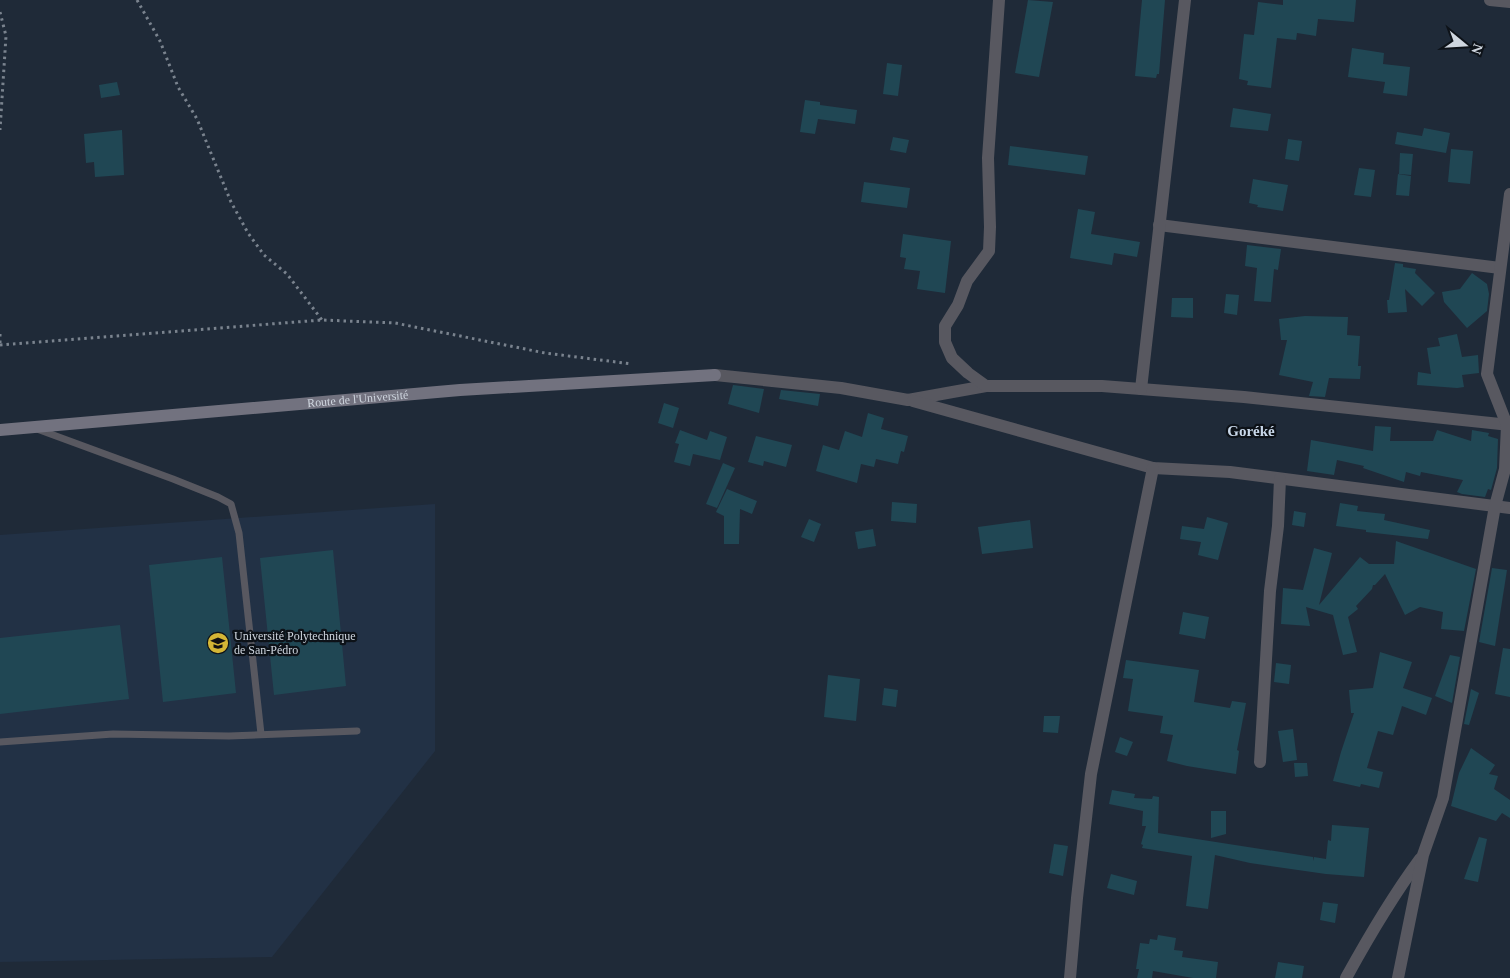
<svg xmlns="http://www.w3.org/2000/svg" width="1510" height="978" font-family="'Times New Roman',serif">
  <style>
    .built { fill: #223145 }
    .building { fill: #204754 }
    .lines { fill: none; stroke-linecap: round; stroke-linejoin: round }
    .path { stroke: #7a838e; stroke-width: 3; stroke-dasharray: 2.5 4; stroke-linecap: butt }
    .lane { stroke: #585860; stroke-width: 7 }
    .street { stroke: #585860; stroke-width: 12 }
    .secondary { stroke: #72727f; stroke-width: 12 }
    .labels { text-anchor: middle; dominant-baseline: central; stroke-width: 4.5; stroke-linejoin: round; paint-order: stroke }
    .street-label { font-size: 12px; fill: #cfd6df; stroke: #0d1218 }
    .poi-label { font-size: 12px; fill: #cfd6df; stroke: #0d1218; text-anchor: start }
    .quarter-label { font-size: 15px; font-weight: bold; fill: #c9d8ea; stroke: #0d1218 }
  </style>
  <rect width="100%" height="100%" fill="#1f2a38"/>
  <path class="built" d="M 435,504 L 435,751 L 272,957 L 0,962 L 0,535 Z"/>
  <g class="building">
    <path d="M 1028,0 L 1053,2 L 1039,77 L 1015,73 Z"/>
    <path d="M 1142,0 L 1165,0 L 1159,74 L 1157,74 L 1156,78 L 1135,76 Z"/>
    <path d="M 1283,0 L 1356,0 L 1354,22 L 1318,19 L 1316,36 L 1297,33 L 1296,40 L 1277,38 L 1271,88 L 1247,85 L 1248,81 L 1239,79 L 1244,34 L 1254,35 L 1258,2 L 1283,5 Z"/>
    <path d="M 1352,48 L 1384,53 L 1383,64 L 1410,67 L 1407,96 L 1383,93 L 1385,82 L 1348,77 Z"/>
    <path d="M 887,63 L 902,65 L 898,96 L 883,94 Z"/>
    <path d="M 117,82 L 120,95 L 101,98 L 99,85 Z"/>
    <path d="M 805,100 L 820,102 L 820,105 L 857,110 L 855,124 L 818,119 L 815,134 L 800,132 Z"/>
    <path d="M 1233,108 L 1271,114 L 1268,131 L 1230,127 Z"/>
    <path d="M 1424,128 L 1450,133 L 1446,153 L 1395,144 L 1397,132 L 1422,136 Z"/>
    <path d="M 122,130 L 124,175 L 95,177 L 94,162 L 86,163 L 84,134 Z"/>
    <path d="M 893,137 L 909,140 L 906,153 L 890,150 Z"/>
    <path d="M 1288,139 L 1302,141 L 1299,161 L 1285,159 Z"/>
    <path d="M 1010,146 L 1088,156 L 1085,175 L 1008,165 Z"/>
    <path d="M 1451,149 L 1473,151 L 1470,184 L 1448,182 Z"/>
    <path d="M 1400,153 L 1413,154 L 1411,175 L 1399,174 Z"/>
    <path d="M 1359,168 L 1375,170 L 1371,197 L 1354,195 Z"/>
    <path d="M 1398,174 L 1411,176 L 1409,196 L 1396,195 Z"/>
    <path d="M 1253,179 L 1288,185 L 1283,211 L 1257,207 L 1258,205 L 1249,203 Z"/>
    <path d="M 864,182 L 910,188 L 907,208 L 861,202 Z"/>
    <path d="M 1078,209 L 1095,212 L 1091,234 L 1140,242 L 1137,257 L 1114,253 L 1112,265 L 1070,258 Z"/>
    <path d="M 903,234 L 951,241 L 945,293 L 917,289 L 920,271 L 904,269 L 906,258 L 900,257 Z"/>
    <path d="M 1247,245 L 1281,249 L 1278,270 L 1274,269 L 1271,302 L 1254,301 L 1257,268 L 1245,266 Z"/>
    <path d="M 1395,263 L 1403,264 L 1403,267 L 1416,269 L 1415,273 L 1435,293 L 1422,306 L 1405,289 L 1407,312 L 1388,313 L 1387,300 L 1389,300 Z"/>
    <path d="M 1472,273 L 1487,284 L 1489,294 L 1487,311 L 1467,328 L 1444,302 L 1442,292 L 1460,289 Z"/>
    <path d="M 1226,294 L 1239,295 L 1237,315 L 1224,313 Z"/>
    <path d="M 1172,298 L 1193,298 L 1193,318 L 1171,317 Z"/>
    <path d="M 1305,316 L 1348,317 L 1347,335 L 1360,336 L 1358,366 L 1361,366 L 1360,379 L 1329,378 L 1325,397 L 1309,396 L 1313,382 L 1279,375 L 1287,340 L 1281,340 L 1279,319 Z"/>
    <path d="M 1457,334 L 1462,357 L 1478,355 L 1479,373 L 1462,375 L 1464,387 L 1457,388 L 1417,385 L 1418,372 L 1431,374 L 1427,348 L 1440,346 L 1438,338 Z"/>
    <path d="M 733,385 L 764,389 L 759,413 L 728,404 Z"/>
    <path d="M 781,390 L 820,394 L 818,406 L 779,399 Z"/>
    <path d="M 664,403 L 679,408 L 673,428 L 658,423 Z"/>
    <path d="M 868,413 L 884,418 L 881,429 L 908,436 L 904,452 L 901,451 L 898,464 L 876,459 L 874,467 L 861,464 L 857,483 L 816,471 L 823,445 L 839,450 L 845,431 L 862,437 Z"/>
    <path d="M 1375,426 L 1391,427 L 1390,441 L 1433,441 L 1437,430 L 1471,441 L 1472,430 L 1489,433 L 1488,436 L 1498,439 L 1497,468 L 1491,490 L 1488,489 L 1485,497 L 1462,494 L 1457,492 L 1463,480 L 1421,472 L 1420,476 L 1406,472 L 1404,482 L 1363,468 L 1364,466 L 1337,460 L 1334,475 L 1307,471 L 1311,440 L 1373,451 Z"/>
    <path d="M 680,430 L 707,440 L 710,431 L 727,437 L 720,460 L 693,454 L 690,466 L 674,462 L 679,444 L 675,443 Z"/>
    <path d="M 756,436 L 792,445 L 786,467 L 764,461 L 763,466 L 748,462 Z"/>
    <path d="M 723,463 L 735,468 L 717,508 L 706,504 Z"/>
    <path d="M 727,489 L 757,501 L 752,514 L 740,509 L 739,544 L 724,544 L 724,516 L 716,512 Z"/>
    <path d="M 892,502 L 917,504 L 916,523 L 891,521 Z"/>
    <path d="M 1340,503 L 1358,506 L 1357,511 L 1385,514 L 1384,520 L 1430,530 L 1428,539 L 1366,532 L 1366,530 L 1336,526 Z"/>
    <path d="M 1294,511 L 1306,513 L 1304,527 L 1292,525 Z"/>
    <path d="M 1207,517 L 1228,523 L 1218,560 L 1198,555 L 1201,542 L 1180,539 L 1182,526 L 1204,529 Z"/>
    <path d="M 809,519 L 821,524 L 814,542 L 801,537 Z"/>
    <path d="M 1030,520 L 1033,548 L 982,554 L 978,527 Z"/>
    <path d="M 873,529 L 876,546 L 858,549 L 855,532 Z"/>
    <path d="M 1396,541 L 1476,569 L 1464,631 L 1441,629 L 1443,612 L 1420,607 L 1405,615 L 1385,574 L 1375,585 L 1373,585 L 1372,589 L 1356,606 L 1358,609 L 1348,617 L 1357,652 L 1343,655 L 1333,615 L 1306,607 L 1310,626 L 1281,624 L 1283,588 L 1303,590 L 1314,548 L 1332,553 L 1319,605 L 1360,557 L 1369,564 L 1394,564 Z"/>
    <path d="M 333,550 L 346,686 L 274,695 L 260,558 Z"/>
    <path d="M 222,557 L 236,693 L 163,702 L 149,565 Z"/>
    <path d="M 1492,568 L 1507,570 L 1495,646 L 1479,642 Z"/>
    <path d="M 1183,612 L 1209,617 L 1205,639 L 1179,634 Z"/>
    <path d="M 120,625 L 129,699 L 0,714 L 0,638 Z"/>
    <path d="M 1503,648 L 1510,649 L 1510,697 L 1495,694 Z"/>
    <path d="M 1380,652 L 1412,662 L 1403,688 L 1432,698 L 1426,715 L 1402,706 L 1393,735 L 1378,731 L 1367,768 L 1383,772 L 1379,788 L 1361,784 L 1360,787 L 1333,781 L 1341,752 L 1354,713 L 1351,713 L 1349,690 L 1373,688 Z"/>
    <path d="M 1450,655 L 1460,657 L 1452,703 L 1435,696 Z"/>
    <path d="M 1126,660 L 1199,670 L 1194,702 L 1230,708 L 1232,701 L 1246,703 L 1237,750 L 1239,751 L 1236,774 L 1187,766 L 1167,761 L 1173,735 L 1160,733 L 1163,716 L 1128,711 L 1133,679 L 1123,678 Z"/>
    <path d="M 1276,663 L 1291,665 L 1289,684 L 1274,682 Z"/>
    <path d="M 828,675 L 860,679 L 856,721 L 824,717 Z"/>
    <path d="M 884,688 L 898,690 L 896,707 L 882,705 Z"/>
    <path d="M 1471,689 L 1479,693 L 1469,725 L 1464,724 Z"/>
    <path d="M 1044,716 L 1060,716 L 1058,733 L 1043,732 Z"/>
    <path d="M 1293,729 L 1297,760 L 1283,762 L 1278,731 Z"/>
    <path d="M 1120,737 L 1133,742 L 1127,756 L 1115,752 Z"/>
    <path d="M 1471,748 L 1495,765 L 1489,774 L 1498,776 L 1494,789 L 1510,800 L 1510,818 L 1502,813 L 1496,821 L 1451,806 L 1459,773 Z"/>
    <path d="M 1294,763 L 1307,763 L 1308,776 L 1295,777 Z"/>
    <path d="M 1112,790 L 1135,794 L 1134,798 L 1152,799 L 1153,796 L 1159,797 L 1158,833 L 1313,857 L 1313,861 L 1314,857 L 1326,859 L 1328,840 L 1331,841 L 1332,825 L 1369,828 L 1364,877 L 1326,874 L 1250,863 L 1215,855 L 1208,909 L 1186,906 L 1192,856 L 1142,848 L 1143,845 L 1141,844 L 1146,826 L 1142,826 L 1143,811 L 1109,804 Z"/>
    <path d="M 1211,811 L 1226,811 L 1226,834 L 1211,838 Z"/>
    <path d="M 1479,837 L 1487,839 L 1478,882 L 1464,879 Z"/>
    <path d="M 1054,844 L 1068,846 L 1063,876 L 1049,873 Z"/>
    <path d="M 1111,874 L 1137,881 L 1134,895 L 1107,888 Z"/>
    <path d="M 1323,902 L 1338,904 L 1335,923 L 1320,920 Z"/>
    <path d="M 1158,935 L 1176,938 L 1174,950 L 1183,951 L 1182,957 L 1218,962 L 1216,978 L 1193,978 L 1153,971 L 1152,978 L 1137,978 L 1139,969 L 1136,969 L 1140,943 L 1149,944 L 1150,939 L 1157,940 Z"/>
    <path d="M 1278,962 L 1304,966 L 1302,978 L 1275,978 Z"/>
  </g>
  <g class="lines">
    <g class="path">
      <path d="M 137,0 L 160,41 L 178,87 L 197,119 L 231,202 L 248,233 L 264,255 L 287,274 L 322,320"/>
      <path d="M 0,12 L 6,36 L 0,130"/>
      <path d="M 0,334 L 0,345"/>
      <path d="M 0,345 L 322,320 L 395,323 L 545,353 L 632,364"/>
    </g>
    <g class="lane">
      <path d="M 37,429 L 173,479 L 218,497 L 231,504 L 239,533 L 261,734"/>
      <path d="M 0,742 L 113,734 L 229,736 L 357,731"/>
    </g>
    <g class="street">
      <path d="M 1490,0 L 1510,2"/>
      <path d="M 1159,225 L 1500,268"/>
      <path d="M 715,375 L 841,388 L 908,400 L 986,386 L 1102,386 L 1244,397 L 1510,425"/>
      <path d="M 986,386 L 968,373 L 952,358 L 945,342 L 945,326 L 958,305 L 967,281 L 989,251 L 990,227 L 988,158 L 999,0"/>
      <path d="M 1141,389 L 1185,0"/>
      <path d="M 913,401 L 1153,468 L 1230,472 L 1510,508"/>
      <path d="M 1260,762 L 1270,591 L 1278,526 L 1280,479"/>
      <path d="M 1070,978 L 1077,898 L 1091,774 L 1153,468"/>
      <path d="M 1346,978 C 1369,936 1392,897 1420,859"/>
      <path d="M 1398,978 L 1423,855 L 1443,798 L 1495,506 L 1505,469 L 1507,425 L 1487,374 L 1510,194"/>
    </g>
    <path class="secondary" id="s1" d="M 0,430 L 460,390 L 715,375"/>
  </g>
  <defs>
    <g id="university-disc" transform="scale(1.125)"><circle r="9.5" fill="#d4b635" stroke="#0d1218"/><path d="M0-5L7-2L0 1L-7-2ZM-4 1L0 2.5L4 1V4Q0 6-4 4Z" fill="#111"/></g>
  </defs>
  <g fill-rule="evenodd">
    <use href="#university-disc" x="218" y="643"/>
  </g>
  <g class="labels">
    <g class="street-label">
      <text stroke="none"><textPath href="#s1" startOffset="359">Route de l'Université</textPath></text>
    </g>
    <g class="poi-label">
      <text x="234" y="636">Université Polytechnique<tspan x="234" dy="14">de San-Pédro</tspan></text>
    </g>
    <g class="quarter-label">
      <text x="1251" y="431">Goréké</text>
    </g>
  </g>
  <g transform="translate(1465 45) rotate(108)" stroke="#0d1218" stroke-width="4" paint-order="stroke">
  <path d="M0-4L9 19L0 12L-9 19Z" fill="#cfd6df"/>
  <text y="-8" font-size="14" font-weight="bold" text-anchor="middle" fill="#cfd6df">N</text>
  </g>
</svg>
